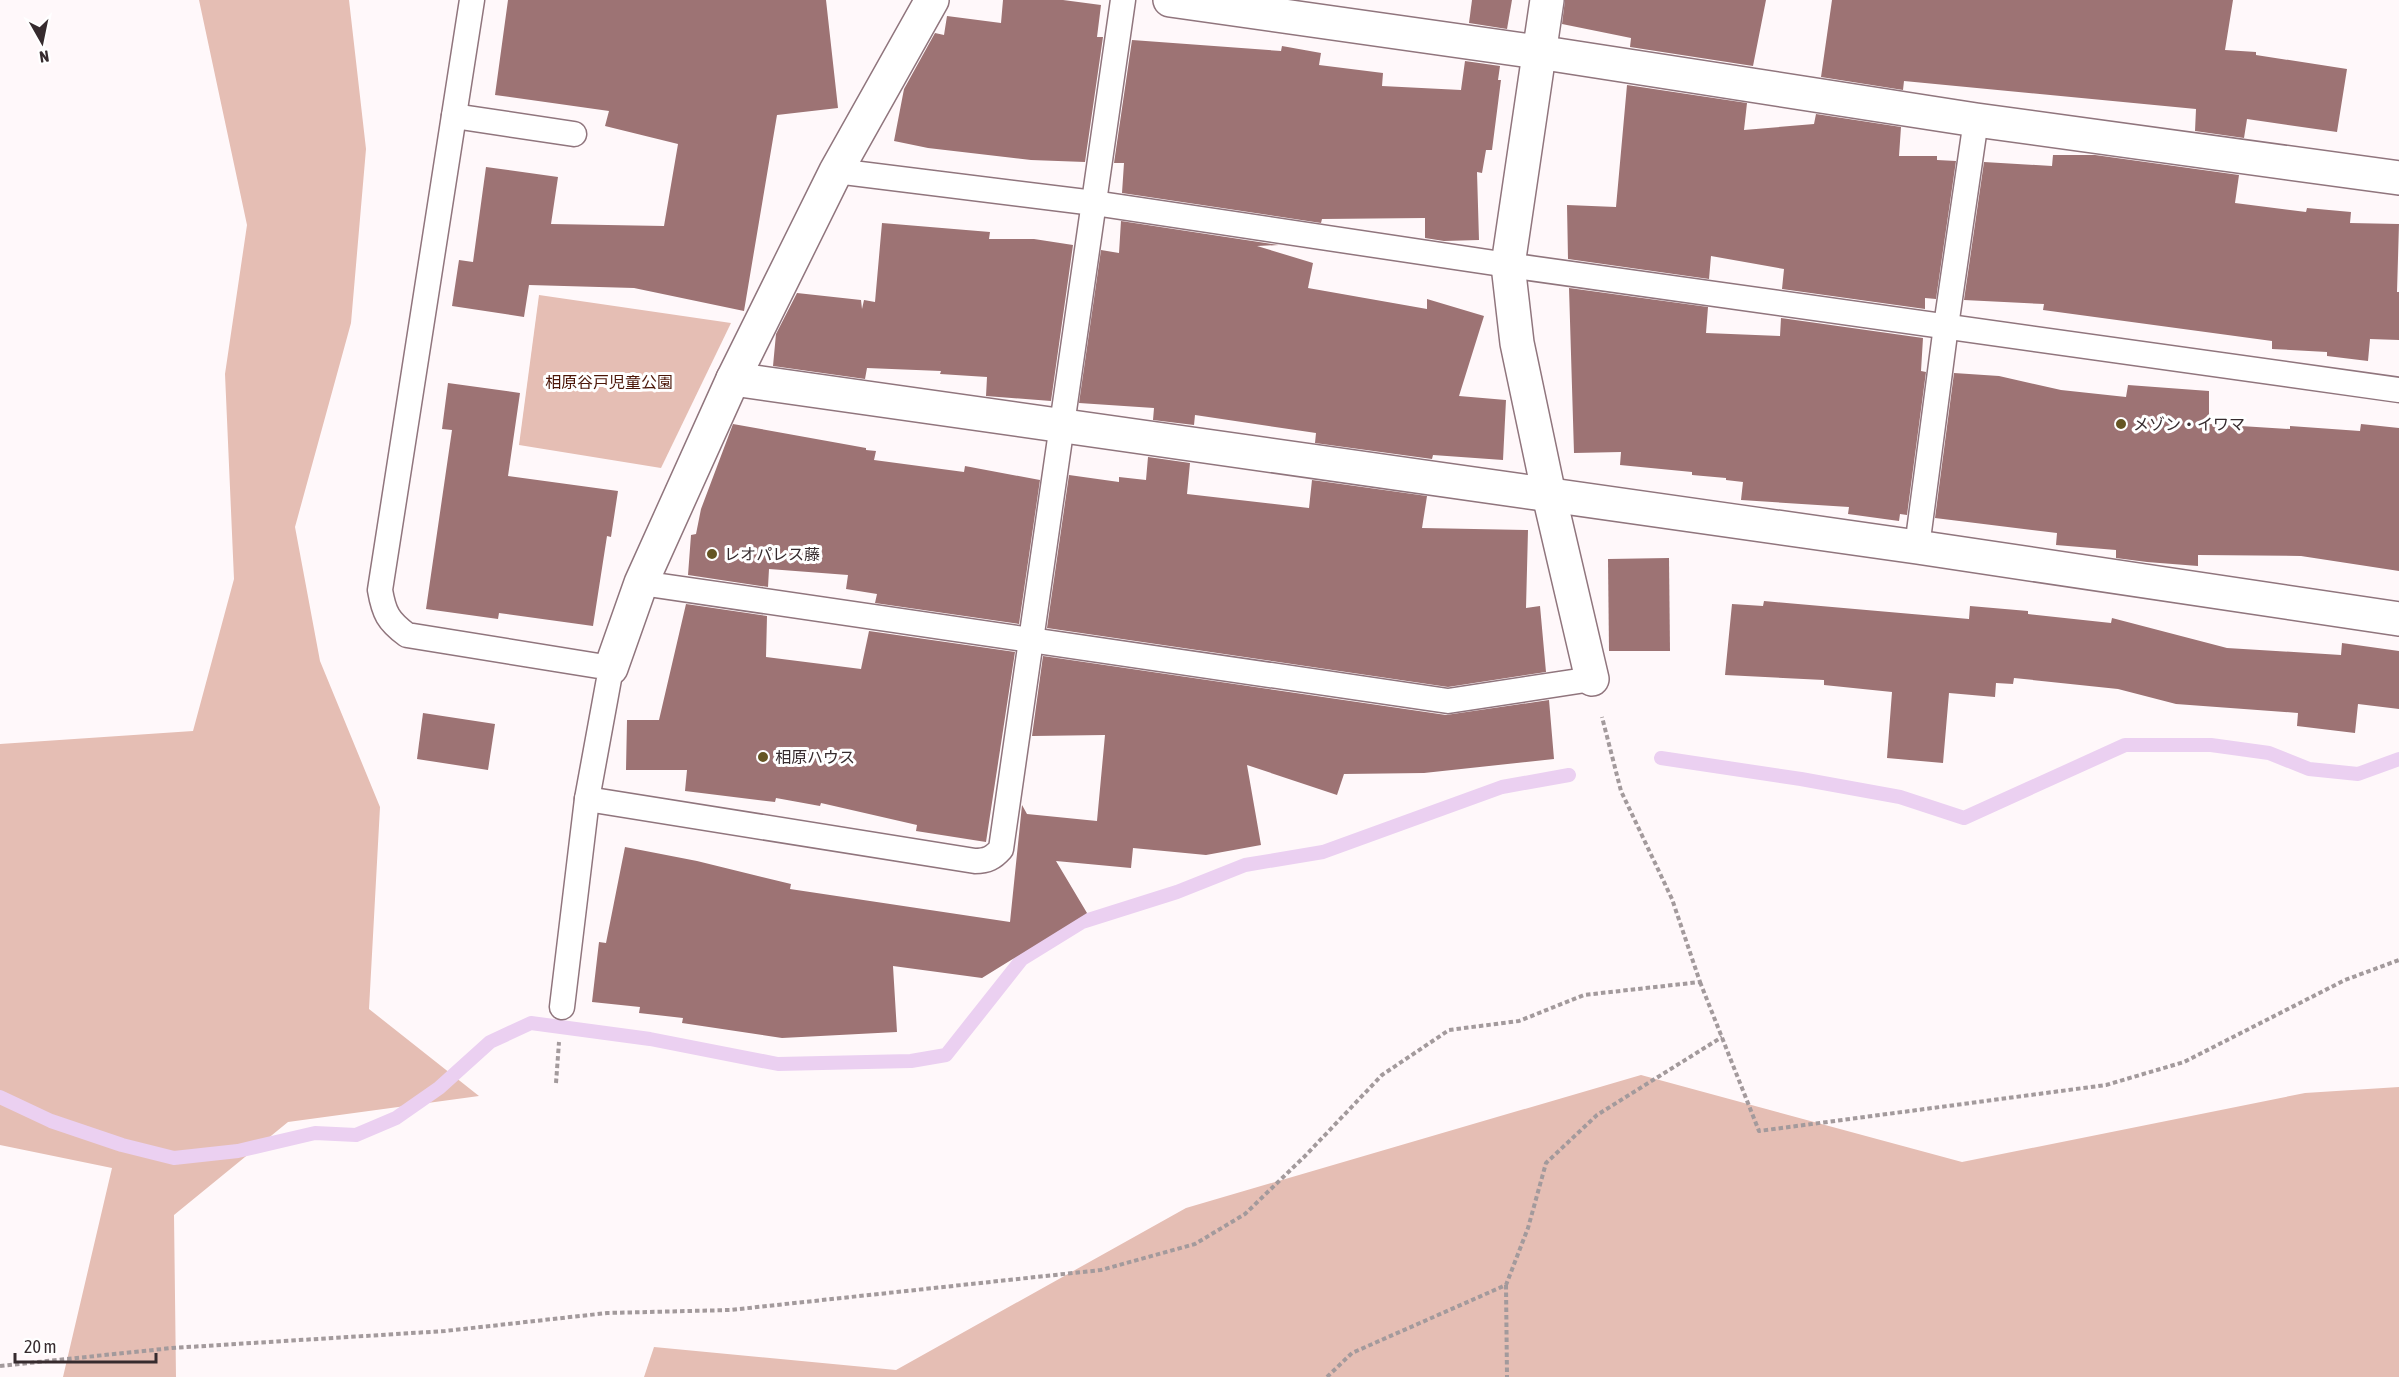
<svg xmlns="http://www.w3.org/2000/svg" width="2399" height="1377" font-family="'Asap Condensed','Noto Sans JP',sans-serif">
  <style>
    .green { fill: #e5beb4 }
    .lines { fill: none; stroke-linecap: round; stroke-linejoin: round }
    .stream { stroke: #ebd0f1; stroke-width: 14 }
    .building { fill: #9d7374 }
    .service-casing { stroke: #90757d; stroke-width: 27 }
    .minor-casing { stroke: #90757d; stroke-width: 36 }
    .tertiary-casing { stroke: #90757d; stroke-width: 36 }
    .path { stroke: #a39a9c; stroke-width: 4; stroke-dasharray: 4.5 3; stroke-linecap: butt }
    .service { stroke: #fff; stroke-width: 24 }
    .minor { stroke: #fff; stroke-width: 33 }
    .tertiary { stroke: #fff; stroke-width: 33 }
    .poi-dot { fill: #655523; stroke: #fff; stroke-width: 2 }
    .labels { text-anchor: middle; dominant-baseline: central; stroke-width: 6; stroke-linejoin: round; paint-order: stroke }
    .park-label { font-size: 16px; fill: #4c1709; stroke: #fff }
    .poi-label { font-size: 16px; fill: #362b2e; stroke: #fff; text-anchor: start }
  </style>
  <rect width="100%" height="100%" fill="#fff8fa"/>
  <g class="green">
    <path d="M 199,0 L 349,0 L 366,149 L 351,323 L 295,527 L 320,661 L 380,807 L 369,1009 L 479,1096 L 288,1122 L 174,1215 L 176,1377 L 63,1377 L 112,1168 L 0,1145 L 0,744 L 193,731 L 234,579 L 225,374 L 247,225 Z"/>
    <path d="M 539,295 L 731,323 L 661,468 L 519,445 Z"/>
    <path d="M 1641,1075 L 1962,1162 L 2305,1093 L 2399,1087 L 2399,1377 L 644,1377 L 654,1347 L 896,1370 L 1186,1208 Z"/>
  </g>
  <g class="lines">
    <g class="stream">
      <path d="M 1661,758 L 1801,779 L 1900,797 L 1964,818 L 2125,745 L 2211,745 L 2269,753 L 2309,769 L 2358,774 L 2399,759"/>
      <path d="M 0,1097 L 51,1121 L 122,1145 L 174,1158 L 238,1151 L 315,1133 L 356,1135 L 396,1118 L 439,1088 L 490,1042 L 531,1023 L 650,1039 L 778,1064 L 911,1061 L 946,1055 L 1022,959 L 1082,922 L 1177,892 L 1245,865 L 1323,852 L 1502,787 L 1569,775"/>
    </g>
  </g>
  <g class="building">
    <path d="M 508,0 L 826,0 L 838,108 L 777,115 L 744,311 L 634,288 L 529,285 L 524,317 L 452,306 L 459,260 L 473,262 L 486,167 L 558,177 L 551,224 L 664,226 L 678,144 L 605,126 L 609,111 L 495,95 Z"/>
    <path d="M 1003,0 L 1063,0 L 1101,5 L 1097,37 L 1103,37 L 1085,162 L 1031,160 L 928,148 L 894,141 L 904,89 L 935,33 L 944,35 L 947,16 L 1001,23 Z"/>
    <path d="M 1472,0 L 1512,0 L 1507,29 L 1469,23 Z"/>
    <path d="M 1565,0 L 1766,0 L 1753,66 L 1630,47 L 1631,38 L 1562,24 Z"/>
    <path d="M 1832,0 L 2233,0 L 2225,50 L 2256,52 L 2256,55 L 2347,69 L 2337,132 L 2247,119 L 2244,138 L 2195,131 L 2196,109 L 1904,81 L 1903,90 L 1821,77 Z"/>
    <path d="M 1132,40 L 1281,51 L 1282,46 L 1321,53 L 1319,65 L 1383,73 L 1382,86 L 1461,90 L 1465,61 L 1500,66 L 1498,80 L 1501,80 L 1492,150 L 1486,150 L 1482,173 L 1477,172 L 1479,240 L 1444,241 L 1425,238 L 1425,218 L 1322,219 L 1321,223 L 1122,193 L 1124,163 L 1114,163 Z"/>
    <path d="M 1627,85 L 1747,103 L 1744,130 L 1814,124 L 1816,114 L 1901,127 L 1899,156 L 1937,156 L 1937,160 L 1956,161 L 1936,299 L 1925,298 L 1925,309 L 1782,289 L 1784,269 L 1711,256 L 1709,279 L 1568,259 L 1567,205 L 1616,207 Z"/>
    <path d="M 2053,155 L 2095,155 L 2239,175 L 2235,203 L 2306,212 L 2307,208 L 2351,212 L 2350,223 L 2399,224 L 2397,292 L 2399,292 L 2399,340 L 2370,339 L 2368,361 L 2327,356 L 2327,352 L 2272,349 L 2272,341 L 2043,310 L 2044,304 L 1964,300 L 1984,162 L 2052,166 Z"/>
    <path d="M 1121,221 L 1279,245 L 1257,246 L 1313,263 L 1308,288 L 1427,309 L 1427,299 L 1484,316 L 1459,396 L 1506,400 L 1503,460 L 1433,455 L 1432,459 L 1315,443 L 1316,433 L 1195,415 L 1194,425 L 1153,420 L 1154,408 L 1079,403 L 1101,250 L 1119,253 Z"/>
    <path d="M 882,223 L 990,232 L 989,239 L 1034,239 L 1073,245 L 1051,401 L 986,396 L 987,377 L 940,374 L 941,371 L 867,368 L 865,379 L 773,366 L 776,334 L 797,293 L 861,300 L 862,309 L 864,300 L 875,302 Z"/>
    <path d="M 1569,288 L 1708,307 L 1706,333 L 1780,336 L 1781,318 L 1923,338 L 1921,371 L 1926,372 L 1907,515 L 1900,514 L 1899,521 L 1848,514 L 1849,507 L 1741,500 L 1743,482 L 1726,480 L 1726,478 L 1692,475 L 1692,472 L 1620,465 L 1621,452 L 1574,453 Z"/>
    <path d="M 1954,373 L 1999,376 L 2061,390 L 2126,397 L 2128,385 L 2209,391 L 2209,424 L 2290,429 L 2290,426 L 2360,431 L 2361,424 L 2399,428 L 2399,571 L 2301,556 L 2198,555 L 2198,566 L 2147,562 L 2116,558 L 2116,550 L 2056,545 L 2057,533 L 1935,518 Z"/>
    <path d="M 448,383 L 520,393 L 508,476 L 618,491 L 611,537 L 607,536 L 593,626 L 499,613 L 498,619 L 426,609 L 452,430 L 442,429 Z"/>
    <path d="M 733,424 L 866,448 L 866,450 L 876,451 L 874,460 L 964,472 L 965,466 L 1040,480 L 1019,624 L 875,603 L 877,594 L 846,589 L 848,575 L 769,569 L 768,587 L 688,575 L 691,535 L 696,534 L 701,509 Z"/>
    <path d="M 1148,457 L 1190,463 L 1187,494 L 1309,508 L 1312,480 L 1427,496 L 1422,528 L 1528,530 L 1526,608 L 1540,606 L 1546,672 L 1448,687 L 1047,628 L 1069,475 L 1119,482 L 1119,477 L 1146,480 Z"/>
    <path d="M 1669,558 L 1670,651 L 1609,651 L 1608,559 Z"/>
    <path d="M 1764,601 L 1969,619 L 1970,606 L 2028,611 L 2028,614 L 2111,623 L 2112,618 L 2227,648 L 2341,655 L 2342,643 L 2399,651 L 2399,709 L 2358,704 L 2355,733 L 2297,726 L 2298,713 L 2176,704 L 2118,689 L 2014,678 L 2013,684 L 1996,683 L 1995,697 L 1949,693 L 1943,763 L 1887,758 L 1892,692 L 1824,685 L 1824,680 L 1725,675 L 1732,604 L 1763,606 Z"/>
    <path d="M 686,604 L 767,616 L 766,657 L 861,669 L 869,631 L 1015,652 L 986,842 L 916,831 L 917,825 L 821,803 L 820,806 L 776,798 L 775,802 L 685,791 L 687,770 L 626,770 L 627,720 L 659,720 Z"/>
    <path d="M 1043,656 L 1446,715 L 1549,700 L 1554,759 L 1424,773 L 1344,774 L 1337,795 L 1247,765 L 1261,845 L 1206,855 L 1133,848 L 1131,868 L 1056,861 L 1087,913 L 982,978 L 893,966 L 897,1032 L 782,1038 L 682,1023 L 683,1018 L 639,1013 L 640,1007 L 592,1002 L 599,942 L 606,943 L 625,847 L 697,861 L 791,884 L 790,889 L 1010,922 L 1022,805 L 1027,814 L 1097,821 L 1105,735 L 1032,736 Z"/>
    <path d="M 423,713 L 495,724 L 488,770 L 417,759 Z"/>
  </g>
  <g class="lines">
    <g class="service-casing">
      <g id="service">
        <path d="M 472,0 L 380,590 C 384,613 388,621 407,635 L 611,668 L 587,799 L 562,1007"/>
        <path d="M 454,116 L 574,134"/>
        <path d="M 836,171 L 1094,203 L 1508,265 L 2399,390"/>
        <path d="M 1917,547 L 1946,326 L 1976,120"/>
        <path d="M 641,583 L 1448,701 L 1592,679"/>
        <path d="M 587,799 L 975,861 C 987,861 993,858 1001,849 L 1123,0"/>
      </g>
    </g>
    <g class="minor-casing">
      <g id="minor">
        <path d="M 1170,0 L 1538,52 L 1976,120 L 2399,178"/>
        <path d="M 733,379 L 1917,547 L 2399,619"/>
        <path d="M 1549,495 L 1592,679"/>
        <path d="M 611,668 L 641,583 L 733,379 L 836,171 L 932,0"/>
      </g>
    </g>
    <g class="tertiary-casing">
      <path id="tertiary" d="M 1547,0 L 1508,265 L 1517,343 L 1549,495"/>
    </g>
    <g class="path">
      <path d="M 1700,982 L 1759,1131 L 2106,1085 L 2184,1062 L 2345,980 L 2399,960"/>
      <path d="M 556,1083 L 559,1042"/>
      <path d="M 1506,1285 L 1507,1377"/>
      <path d="M 0,1366 L 172,1348 L 445,1331 L 607,1313 L 730,1310 L 1101,1270 L 1195,1244 L 1245,1214 L 1305,1156 L 1382,1075 L 1449,1030 L 1519,1021 L 1584,995 L 1700,982 L 1672,899 L 1621,791 L 1602,717"/>
      <path d="M 1327,1377 L 1352,1353 L 1506,1285 L 1528,1228 L 1546,1163 L 1597,1115 L 1722,1037"/>
    </g>
    <use href="#service" class="service"/>
    <use href="#minor" class="minor"/>
    <use href="#tertiary" class="tertiary"/>
  </g>
  <g class="poi-dot">
    <circle cx="2121" cy="424" r="6"/>
    <circle cx="712" cy="554" r="6"/>
    <circle cx="763" cy="757" r="6"/>
  </g>
  <g class="labels">
    <g class="park-label">
      <text x="609" y="382">相原谷戸児童公園</text>
    </g>
    <g class="poi-label">
      <text x="2133" y="424">メゾン・イワマ</text>
      <text x="724" y="554">レオパレス藤</text>
      <text x="775" y="757">相原ハウス</text>
    </g>
  </g>
  <g transform="translate(42 42) rotate(171)" stroke="#ffffff" stroke-width="4.5" paint-order="stroke">
  <path d="M0-4.5L10 22L0 15L-10 22Z" fill="#362b2e"/>
  <text y="-9" font-size="16" font-weight="bold" text-anchor="middle" fill="#362b2e">N</text>
  </g>
  <path d="M15 1353v9h141v-9" fill="none" stroke="#362b2e" stroke-width="3"/>
  <text x="24" y="1353" font-size="18" fill="#362b2e" stroke="#ffffff" stroke-width="4.5" paint-order="stroke">20 m</text>
</svg>
